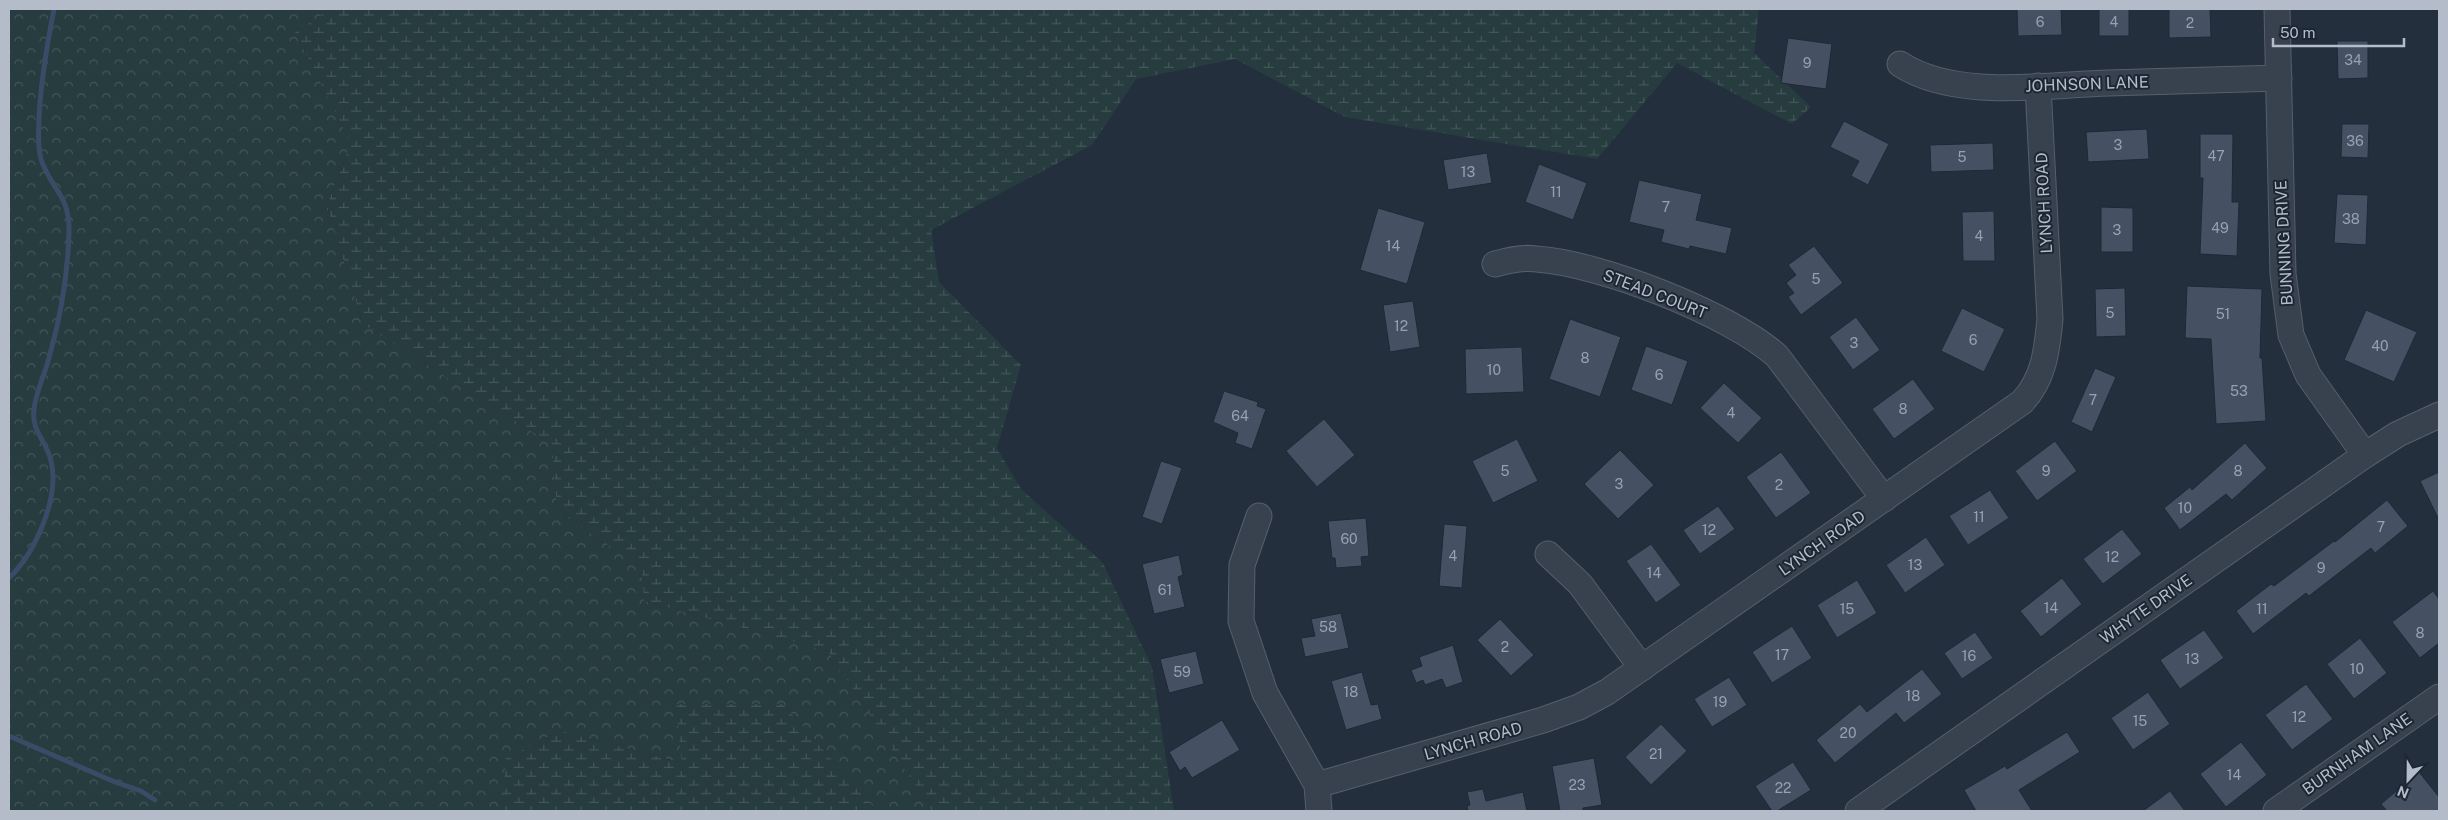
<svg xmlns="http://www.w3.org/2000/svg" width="2448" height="820" font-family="'Public Sans',sans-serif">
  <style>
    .forest { fill: url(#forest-crowns) }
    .wetland { fill: url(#wetland-marsh) }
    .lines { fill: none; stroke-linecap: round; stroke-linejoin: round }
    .stream { stroke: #394c67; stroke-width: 5 }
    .building { fill: #455162; stroke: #1f2835 }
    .minor-casing { stroke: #565f6c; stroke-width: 27 }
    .minor { stroke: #38414e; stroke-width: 25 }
    .labels { text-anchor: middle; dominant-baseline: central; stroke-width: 4; stroke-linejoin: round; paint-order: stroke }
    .number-label { font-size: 14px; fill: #98a1af }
    .street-label { font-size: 16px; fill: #b4bcc9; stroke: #1d2633 }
  </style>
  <defs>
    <pattern id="forest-crowns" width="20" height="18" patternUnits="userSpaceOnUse" patternTransform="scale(1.25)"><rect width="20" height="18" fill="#263c3f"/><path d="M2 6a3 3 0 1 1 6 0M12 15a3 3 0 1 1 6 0" fill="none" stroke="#435659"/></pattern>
    <pattern id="wetland-marsh" width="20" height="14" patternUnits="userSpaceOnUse" patternTransform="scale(1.25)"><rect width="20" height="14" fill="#263c3f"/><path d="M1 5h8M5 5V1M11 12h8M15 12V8" fill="none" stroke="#435659"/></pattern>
  </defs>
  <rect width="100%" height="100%" fill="#242f3e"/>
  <path class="forest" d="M 9,9 L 331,9 L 295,32 L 351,143 L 327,205 L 363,324 L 552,444 L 557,511 L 642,567 L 644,601 L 828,651 L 932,811 L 877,811 L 783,704 L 676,704 L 683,763 L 559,731 L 507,758 L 502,811 L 9,811 Z"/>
  <g class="wetland">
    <path d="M 331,9 L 1759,9 L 1754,53 L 1811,107 L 1792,124 L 1677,63 L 1597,159 L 1345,117 L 1235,59 L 1136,79 L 1092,145 L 931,230 L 939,282 L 1021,365 L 997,448 L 1021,489 L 1103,563 L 1152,667 L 1174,811 L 932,811 L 828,651 L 644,601 L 642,567 L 557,511 L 552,444 L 363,324 L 327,205 L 351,143 L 295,32 Z"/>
    <path d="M 676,704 L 783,704 L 877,811 L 502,811 L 506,758 L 560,731 L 682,763 Z"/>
  </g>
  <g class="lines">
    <g class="stream">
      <path d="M 9,578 C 35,553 60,498 51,461 C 47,441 31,432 34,409 C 36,390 46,373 50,354 C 61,315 68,272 69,231 C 70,195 50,188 41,159 C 37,145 39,131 39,117 C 41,80 47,45 54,9"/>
      <path d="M 9,736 L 115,782 L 141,791 L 155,800"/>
    </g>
  </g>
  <g class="building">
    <path d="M 2017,9 L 2061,9 L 2062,35 L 2018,36 Z"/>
    <rect x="2099" y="9" width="30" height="27"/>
    <path d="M 2169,9 L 2210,9 L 2211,37 L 2169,38 Z"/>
    <path d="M 1788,38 L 1832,44 L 1826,89 L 1781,83 Z"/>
    <path d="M 2337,41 L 2368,41 L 2368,78 L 2338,79 Z"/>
    <path d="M 1844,121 L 1889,144 L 1868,185 L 1851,176 L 1859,161 L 1830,147 Z"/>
    <path d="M 2342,124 L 2369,124 L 2368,158 L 2341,157 Z"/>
    <path d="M 2147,129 L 2149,159 L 2088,162 L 2086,132 Z"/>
    <path d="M 2200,134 L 2233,134 L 2232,202 L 2239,202 L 2237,256 L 2200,254 L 2203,178 L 2200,178 Z"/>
    <path d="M 1993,143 L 1994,170 L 1931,172 L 1930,145 Z"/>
    <path d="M 1487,153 L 1492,183 L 1448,190 L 1443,160 Z"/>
    <path d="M 1539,164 L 1587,183 L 1573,220 L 1525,202 Z"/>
    <path d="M 1639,180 L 1702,194 L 1696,220 L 1732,228 L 1726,254 L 1690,246 L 1689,249 L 1661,242 L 1664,230 L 1629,222 Z"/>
    <path d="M 2337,194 L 2368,195 L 2366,245 L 2334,243 Z"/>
    <path d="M 2101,207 L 2133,208 L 2133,252 L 2101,252 Z"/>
    <path d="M 1378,208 L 1425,222 L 1407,284 L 1360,270 Z"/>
    <path d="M 1994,211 L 1995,261 L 1963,261 L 1962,212 Z"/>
    <path d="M 1814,246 L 1843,283 L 1801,315 L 1788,297 L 1794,293 L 1786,283 L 1796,275 L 1788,265 Z"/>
    <path d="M 2187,286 L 2262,289 L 2260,358 L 2262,358 L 2266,421 L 2216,424 L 2211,339 L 2185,338 Z"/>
    <path d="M 2125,288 L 2126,336 L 2096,337 L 2095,289 Z"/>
    <path d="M 1413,301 L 1420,347 L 1390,352 L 1383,305 Z"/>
    <path d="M 1962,308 L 2005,329 L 1984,372 L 1941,351 Z"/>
    <path d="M 2366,310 L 2417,332 L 2394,382 L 2344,360 Z"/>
    <path d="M 1856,317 L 1880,350 L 1853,370 L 1829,337 Z"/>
    <path d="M 1570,319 L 1621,337 L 1600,397 L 1549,379 Z"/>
    <path d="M 1646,346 L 1688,361 L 1672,405 L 1631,390 Z"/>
    <path d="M 1522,347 L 1524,392 L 1466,394 L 1465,349 Z"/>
    <path d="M 2095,368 L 2116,377 L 2092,432 L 2071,422 Z"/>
    <path d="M 1913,379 L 1935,409 L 1894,439 L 1872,409 Z"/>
    <path d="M 1724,383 L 1762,418 L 1738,443 L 1700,408 Z"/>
    <path d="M 1224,391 L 1258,402 L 1257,406 L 1266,409 L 1252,449 L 1235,443 L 1238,433 L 1213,422 Z"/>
    <path d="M 1324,419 L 1355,455 L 1317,487 L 1286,451 Z"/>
    <path d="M 1517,439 L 1538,481 L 1493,503 L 1472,461 Z"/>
    <path d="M 2055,441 L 2077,471 L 2037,501 L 2015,471 Z"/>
    <path d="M 2245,443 L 2267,468 L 2232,500 L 2226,494 L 2180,530 L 2164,508 L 2190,487 L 2192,490 Z"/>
    <path d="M 1620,450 L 1654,485 L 1618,519 L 1584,484 Z"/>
    <path d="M 1781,452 L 1811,493 L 1776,518 L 1746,477 Z"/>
    <path d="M 1161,461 L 1182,468 L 1162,524 L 1142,517 Z"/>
    <path d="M 2439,472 L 2439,520 L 2420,481 Z"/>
    <path d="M 1990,490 L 2009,518 L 1968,545 L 1949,516 Z"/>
    <path d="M 2387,500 L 2408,526 L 2375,553 L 2371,548 L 2309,596 L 2306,593 L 2253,634 L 2236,611 L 2271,584 L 2274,586 L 2334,541 L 2335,542 Z"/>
    <path d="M 1718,506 L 1735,529 L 1700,554 L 1683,530 Z"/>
    <path d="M 1366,518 L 1369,556 L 1361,557 L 1362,566 L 1336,568 L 1335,558 L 1332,558 L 1328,521 Z"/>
    <path d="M 1444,524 L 1467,526 L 1462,588 L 1439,586 Z"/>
    <path d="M 2122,529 L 2142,554 L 2103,584 L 2083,559 Z"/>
    <path d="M 1926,537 L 1945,565 L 1905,593 L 1886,565 Z"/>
    <path d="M 1651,544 L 1681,585 L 1656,603 L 1626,561 Z"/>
    <path d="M 1179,555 L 1183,575 L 1178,577 L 1185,607 L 1154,614 L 1142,564 Z"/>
    <path d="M 2062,578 L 2082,604 L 2041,637 L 2020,611 Z"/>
    <path d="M 1857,580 L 1877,613 L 1837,638 L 1817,605 Z"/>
    <path d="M 2433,591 L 2439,599 L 2439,643 L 2420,658 L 2392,622 Z"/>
    <path d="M 1341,613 L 1349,648 L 1305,657 L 1301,638 L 1315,636 L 1311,619 Z"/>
    <path d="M 1500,619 L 1534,655 L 1511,676 L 1477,640 Z"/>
    <path d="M 1792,626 L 1812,658 L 1772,683 L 1752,652 Z"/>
    <path d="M 2204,630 L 2224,658 L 2180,689 L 2160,660 Z"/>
    <path d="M 1975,632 L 1993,658 L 1962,679 L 1944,653 Z"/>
    <path d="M 2360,638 L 2387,673 L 2354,699 L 2327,664 Z"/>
    <path d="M 1453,645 L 1463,682 L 1446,688 L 1442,679 L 1425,685 L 1423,680 L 1416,683 L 1411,670 L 1422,666 L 1419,657 Z"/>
    <path d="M 1196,651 L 1204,684 L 1169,693 L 1160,659 Z"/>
    <path d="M 1922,669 L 1942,694 L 1904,723 L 1896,713 L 1835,763 L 1816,740 L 1860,704 L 1867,712 Z"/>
    <path d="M 1362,672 L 1371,705 L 1378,704 L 1382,719 L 1346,730 L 1331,681 Z"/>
    <path d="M 1729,677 L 1747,705 L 1712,727 L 1694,699 Z"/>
    <path d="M 2306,684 L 2333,719 L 2292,750 L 2265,715 Z"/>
    <path d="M 2148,692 L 2170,724 L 2133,750 L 2111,718 Z"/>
    <path d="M 1222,720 L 1240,750 L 1192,778 L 1185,767 L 1180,771 L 1169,752 Z"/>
    <path d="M 1661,724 L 1687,751 L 1651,785 L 1625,757 Z"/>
    <path d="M 2067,732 L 2080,752 L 2019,790 L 2032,811 L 1976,811 L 1964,790 L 2005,766 L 2007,769 Z"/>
    <path d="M 2241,742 L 2267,775 L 2226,807 L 2200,774 Z"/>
    <path d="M 1594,758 L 1602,805 L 1583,808 L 1583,811 L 1560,811 L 1552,766 Z"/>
    <path d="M 1793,762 L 1811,790 L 1777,811 L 1772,811 L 1755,786 Z"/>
    <path d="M 2419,772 L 2439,797 L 2439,811 L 2387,811 L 2381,804 Z"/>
    <path d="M 1483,789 L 1486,801 L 1523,792 L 1527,811 L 1468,811 L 1467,806 L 1470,805 L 1467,792 Z"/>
    <path d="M 2170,791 L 2185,811 L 2143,811 Z"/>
  </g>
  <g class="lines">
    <g class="minor-casing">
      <g id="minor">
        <path d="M 2277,9 L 2283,274 L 2291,335 L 2308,375 L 2365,455"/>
        <path d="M 1900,64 C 1955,100 2045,85 2108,83 C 2165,81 2222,80 2279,78"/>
        <path d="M 1495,264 C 1509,260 1522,257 1536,259 C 1600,263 1730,314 1777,356 L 1884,499"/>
        <path d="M 1259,516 L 1242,565 L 1241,621 L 1265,693 L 1317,785 L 1319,811"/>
        <path d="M 1548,554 L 1580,584 L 1642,668"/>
        <path d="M 1317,785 L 1543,720 L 1579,707 L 1607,692 L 2022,402 C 2044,379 2047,350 2050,319 L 2038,86"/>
        <path d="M 1858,811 L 2365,455 L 2398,434 L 2439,415"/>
        <path d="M 2276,811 L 2439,697"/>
      </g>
    </g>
    <use href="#minor" class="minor"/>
  </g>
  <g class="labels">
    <g class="number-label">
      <text x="2040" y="22">6</text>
      <text x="2114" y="22">4</text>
      <text x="2190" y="23">2</text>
      <text x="2353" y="60">34</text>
      <text x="1807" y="63">9</text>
      <text x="2355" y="141">36</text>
      <text x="2118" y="145">3</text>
      <text x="2216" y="156">47</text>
      <text x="1962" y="157">5</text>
      <text x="1468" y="172">13</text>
      <text x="1556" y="192">11</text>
      <text x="1666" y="207">7</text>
      <text x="2351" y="219">38</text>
      <text x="2220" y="228">49</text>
      <text x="2117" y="230">3</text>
      <text x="1979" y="236">4</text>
      <text x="1393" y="246">14</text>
      <text x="1816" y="279">5</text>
      <text x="2110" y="313">5</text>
      <text x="2223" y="314">51</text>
      <text x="1401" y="326">12</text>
      <text x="1973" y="340">6</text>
      <text x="1854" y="343">3</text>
      <text x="2380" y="346">40</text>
      <text x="1585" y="358">8</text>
      <text x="1494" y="370">10</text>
      <text x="1659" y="375">6</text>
      <text x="2239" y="391">53</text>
      <text x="2093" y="400">7</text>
      <text x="1903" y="409">8</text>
      <text x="1731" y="413">4</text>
      <text x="1240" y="416">64</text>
      <text x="1505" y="471">5</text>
      <text x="2046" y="471">9</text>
      <text x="2238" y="471">8</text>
      <text x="1619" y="484">3</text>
      <text x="1779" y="485">2</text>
      <text x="2185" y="508">10</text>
      <text x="1979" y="517">11</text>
      <text x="2381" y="527">7</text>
      <text x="1709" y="530">12</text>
      <text x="1349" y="539">60</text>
      <text x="1453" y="556">4</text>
      <text x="2112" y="557">12</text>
      <text x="1915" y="565">13</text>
      <text x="2321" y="568">9</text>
      <text x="1654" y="573">14</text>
      <text x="1165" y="590">61</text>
      <text x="2051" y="608">14</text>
      <text x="1847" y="609">15</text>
      <text x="2262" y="609">11</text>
      <text x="1328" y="627">58</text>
      <text x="2420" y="633">8</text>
      <text x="1505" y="647">2</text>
      <text x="1782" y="655">17</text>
      <text x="1969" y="656">16</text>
      <text x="2192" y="659">13</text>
      <text x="2357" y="669">10</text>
      <text x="1182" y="672">59</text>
      <text x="1351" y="692">18</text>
      <text x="1913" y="696">18</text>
      <text x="1720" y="702">19</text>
      <text x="2299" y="717">12</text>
      <text x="2140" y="721">15</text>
      <text x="1848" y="733">20</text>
      <text x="1656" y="754">21</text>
      <text x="2234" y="775">14</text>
      <text x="1577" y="785">23</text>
      <text x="1783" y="788">22</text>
    </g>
    <g class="street-label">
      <text transform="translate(2087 84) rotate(-2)">JOHNSON LANE</text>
      <text transform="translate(2044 203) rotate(-93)">LYNCH ROAD</text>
      <text transform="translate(2284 243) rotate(-93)">BUNNING DRIVE</text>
      <text transform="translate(1655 294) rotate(21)">STEAD COURT</text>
      <text transform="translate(1822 543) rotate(-35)">LYNCH ROAD</text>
      <text transform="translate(2146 609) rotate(-35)">WHYTE DRIVE</text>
      <text transform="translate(1473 741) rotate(-16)">LYNCH ROAD</text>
      <text transform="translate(2357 754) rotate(-35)">BURNHAM LANE</text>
    </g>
  </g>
  <rect width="2448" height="820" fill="none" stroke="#b4bcc9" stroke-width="20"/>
  <g transform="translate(2408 780) rotate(202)" stroke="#1d2633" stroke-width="4" paint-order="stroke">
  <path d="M0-4L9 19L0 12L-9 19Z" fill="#b4bcc9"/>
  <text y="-8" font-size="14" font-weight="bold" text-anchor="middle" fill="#b4bcc9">N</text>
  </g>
  <path d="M2273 38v8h131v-8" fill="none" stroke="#b4bcc9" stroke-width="2.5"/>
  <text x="2280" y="38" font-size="15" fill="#b4bcc9" stroke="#1d2633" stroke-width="4" paint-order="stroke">50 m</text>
</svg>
